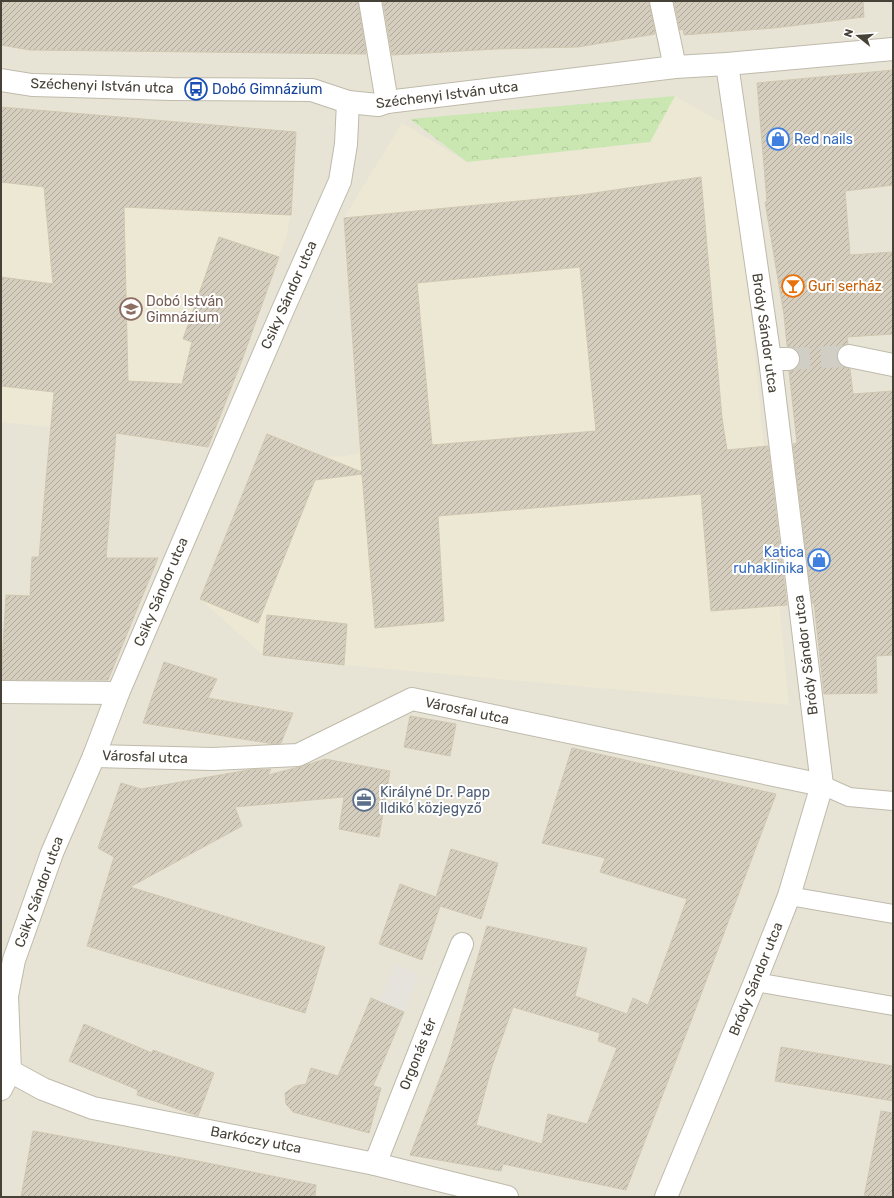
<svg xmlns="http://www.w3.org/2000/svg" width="894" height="1198" font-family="Rubik,sans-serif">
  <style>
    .residential { fill: #e7e4d6 }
    .industrial { fill: #e6e3dd }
    .education { fill: #ece8d3 }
    .park { fill: url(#park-crowns) }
    .building { fill: url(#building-hatch); stroke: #d0c7b1; fill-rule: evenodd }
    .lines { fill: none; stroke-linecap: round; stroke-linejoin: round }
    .minor-tunnel { stroke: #d1cec5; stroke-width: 22; stroke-dasharray: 22 11; stroke-linecap: butt }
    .service-casing { stroke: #bfbaab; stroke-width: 20 }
    .pedestrian-casing { stroke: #bfbaab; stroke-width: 24 }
    .minor-casing { stroke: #bfbaab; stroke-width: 24 }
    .tertiary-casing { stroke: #bfbaab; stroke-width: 24 }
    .service { stroke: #fff; stroke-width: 18 }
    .pedestrian { stroke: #fff; stroke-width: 22 }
    .minor { stroke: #fff; stroke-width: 22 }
    .tertiary { stroke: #fff; stroke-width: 22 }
    .labels { text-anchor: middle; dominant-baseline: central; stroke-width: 4; stroke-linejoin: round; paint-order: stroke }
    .street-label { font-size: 14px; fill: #474237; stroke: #fff }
    .transit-label { font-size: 14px; fill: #164399; stroke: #fff; text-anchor: start }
    .shop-label { font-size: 14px; fill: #366cbe; stroke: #fff; text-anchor: start }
    .food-label { font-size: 14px; fill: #c56008; stroke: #fff; text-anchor: start }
    .education-label { font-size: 14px; fill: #785e54; stroke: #fff; text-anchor: start }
    .service-label { font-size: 14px; fill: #4e5e75; stroke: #fff; text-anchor: start }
  </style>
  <defs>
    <pattern id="park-crowns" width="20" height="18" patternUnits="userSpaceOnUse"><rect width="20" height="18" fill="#cae7b2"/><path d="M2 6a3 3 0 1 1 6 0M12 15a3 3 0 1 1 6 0" fill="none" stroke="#afc79a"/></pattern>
    <pattern id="building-hatch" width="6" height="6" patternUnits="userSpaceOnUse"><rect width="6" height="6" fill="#d5cebe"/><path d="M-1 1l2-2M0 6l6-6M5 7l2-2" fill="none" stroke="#afa99b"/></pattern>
  </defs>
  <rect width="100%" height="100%" fill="#f4f1e8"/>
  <rect class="residential" x="1" y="1" width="892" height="1196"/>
  <path class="industrial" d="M 395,965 L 419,975 L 404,1012 L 380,1002 Z"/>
  <g class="education">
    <path d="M 675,96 L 733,129 L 789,705 L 344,665 L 263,655 L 200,599 L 267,434 L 325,457 L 345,456 L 360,453 L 344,218 L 402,123 L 467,162 L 650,142 Z"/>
    <path d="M 1,107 L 296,132 L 291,215 L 286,237 L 242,360 L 208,447 L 127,434 L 128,402 L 57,428 L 1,422 Z"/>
  </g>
  <path class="park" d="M 675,96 L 650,142 L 467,162 L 410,119 Z"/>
  <g class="building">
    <path d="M 1,1 L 358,1 L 366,54 L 30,50 L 1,45 Z"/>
    <path d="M 383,1 L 649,1 L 655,34 L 578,47 L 496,49 L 392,55 Z"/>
    <path d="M 674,1 L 863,1 L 864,17 L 774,28 L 684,35 L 683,29 L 680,30 Z"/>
    <path d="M 893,70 L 893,185 L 845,191 L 850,255 L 893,252 L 893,334 L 847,337 L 848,344 L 840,347 L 837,354 L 837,360 L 840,365 L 850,369 L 853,394 L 893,391 L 893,655 L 876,656 L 877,693 L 824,694 L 814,603 L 812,603 L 793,444 L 797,443 L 789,371 L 795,370 L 799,366 L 800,359 L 799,353 L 795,348 L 787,346 L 784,315 L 765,202 L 767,202 L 757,83 Z"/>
    <path d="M 1,107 L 296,132 L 291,215 L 124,207 L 128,381 L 182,384 L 192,342 L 183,339 L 219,237 L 279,257 L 242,360 L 208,447 L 116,433 L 106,558 L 158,558 L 108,680 L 1,680 L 6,595 L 30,596 L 32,557 L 39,557 L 54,392 L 1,386 L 1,277 L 53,284 L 44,187 L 1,182 Z"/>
    <path d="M 701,177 L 722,418 L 727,450 L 768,446 L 787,605 L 711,611 L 701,494 L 438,516 L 444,621 L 375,628 L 362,474 L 315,480 L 258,623 L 200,599 L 267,434 L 362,472 L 344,218 L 581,195 ZM 580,267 L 596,431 L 432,445 L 417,283 Z"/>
    <path d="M 267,615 L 347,624 L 344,665 L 263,655 Z"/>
    <path d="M 164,662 L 217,679 L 208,698 L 293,713 L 281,743 L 274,744 L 143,723 Z"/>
    <path d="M 410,716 L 456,724 L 450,756 L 404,747 Z"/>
    <path d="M 572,748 L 776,794 L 691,1021 L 626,1190 L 503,1164 L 501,1171 L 410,1155 L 449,1055 L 487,926 L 587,948 L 575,996 L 627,1014 L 633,998 L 648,1005 L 687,899 L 600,872 L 605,858 L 542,843 ZM 513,1007 L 600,1033 L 598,1041 L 617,1048 L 587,1124 L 548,1114 L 542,1144 L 476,1125 L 492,1066 Z"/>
    <path d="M 325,759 L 390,771 L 379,837 L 339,829 L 344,797 L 235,807 L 242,826 L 130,887 L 325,947 L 305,1013 L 87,946 L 114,857 L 98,848 L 121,783 L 141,789 L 248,770 L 271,769 L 268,775 L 303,766 Z"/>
    <path d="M 451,849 L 498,863 L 481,919 L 440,906 L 422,960 L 379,944 L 400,884 L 436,897 Z"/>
    <path d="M 371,998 L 404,1012 L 373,1086 L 381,1088 L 369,1133 L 293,1112 L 286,1104 L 285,1093 L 295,1086 L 306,1084 L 311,1068 L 338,1076 Z"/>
    <path d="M 84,1024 L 152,1053 L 153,1050 L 214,1073 L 198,1116 L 137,1095 L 138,1090 L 69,1061 Z"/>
    <path d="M 781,1047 L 893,1066 L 893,1101 L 775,1081 Z"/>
    <path d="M 881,1111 L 893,1113 L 893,1197 L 864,1197 Z"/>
    <path d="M 33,1131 L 193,1160 L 316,1185 L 315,1197 L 21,1197 Z"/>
  </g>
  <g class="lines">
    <path class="minor-tunnel" d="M 788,359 L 849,356"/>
    <g class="service-casing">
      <g id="service">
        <path d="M 822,785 L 849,797 L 893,801"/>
        <path d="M 789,896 L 893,914"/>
        <path d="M 755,982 L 893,1006"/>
      </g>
    </g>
    <g class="pedestrian-casing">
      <g id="pedestrian">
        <path d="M 370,1 L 387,102"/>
        <path d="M 661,1 L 675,67"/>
        <path d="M 727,64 L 770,359"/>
        <path d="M 348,102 L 378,105 L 387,102 L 675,67 L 727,64 L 893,49"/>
      </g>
    </g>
    <g class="minor-casing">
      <g id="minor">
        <path d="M 849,356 L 893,365"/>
        <path d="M 1,692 L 118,693"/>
        <path d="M 94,756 L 213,759 L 298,755 L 412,699 L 822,785"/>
        <path d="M 1,1089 L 10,1071"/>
        <path d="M 375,1164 L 462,944"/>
        <path d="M 666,1197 L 755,982 L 789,896 L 822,785 L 770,359 L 788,359"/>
      </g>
    </g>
    <g class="tertiary-casing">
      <path id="tertiary" d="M 1,80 L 32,85 L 71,86 L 171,89 L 312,90 L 348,102 L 346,144 L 340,181 L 281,314 L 118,693 L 94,756 L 52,853 L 14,960 L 7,996 L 10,1071 L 43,1089 L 93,1108 L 375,1164 L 507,1197"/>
    </g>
    <use href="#service" class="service"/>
    <use href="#pedestrian" class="pedestrian"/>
    <use href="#minor" class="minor"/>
    <use href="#tertiary" class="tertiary"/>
  </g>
  <defs>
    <g id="bus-ring" transform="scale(1.15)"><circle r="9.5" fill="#fff" stroke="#1a4fb4" stroke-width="1.5"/><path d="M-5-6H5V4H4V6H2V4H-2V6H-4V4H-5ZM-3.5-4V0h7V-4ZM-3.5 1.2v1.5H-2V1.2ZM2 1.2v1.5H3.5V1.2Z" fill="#1a4fb4"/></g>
    <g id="shop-ring" transform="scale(1.15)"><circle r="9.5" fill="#fff" stroke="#3f7fe0" stroke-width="1.5"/><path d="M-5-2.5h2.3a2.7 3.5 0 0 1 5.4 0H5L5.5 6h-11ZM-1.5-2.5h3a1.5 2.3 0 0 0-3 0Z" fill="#3f7fe0"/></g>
    <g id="bar-ring" transform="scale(1.15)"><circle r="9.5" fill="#fff" stroke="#e8710a" stroke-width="1.5"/><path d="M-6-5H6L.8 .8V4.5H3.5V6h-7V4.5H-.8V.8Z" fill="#e8710a"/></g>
    <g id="school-ring" transform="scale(1.15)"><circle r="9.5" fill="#fff" stroke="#8d6e63" stroke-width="1.5"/><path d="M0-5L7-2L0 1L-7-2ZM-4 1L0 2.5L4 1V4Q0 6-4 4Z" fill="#8d6e63"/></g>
    <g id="office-ring" transform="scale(1.15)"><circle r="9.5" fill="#fff" stroke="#5c6f8a" stroke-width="1.5"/><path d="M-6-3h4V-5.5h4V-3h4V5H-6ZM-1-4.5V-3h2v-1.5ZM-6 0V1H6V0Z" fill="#5c6f8a"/></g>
  </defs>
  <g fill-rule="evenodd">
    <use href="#bus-ring" x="196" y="89"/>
    <use href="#shop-ring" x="778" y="139"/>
    <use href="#bar-ring" x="793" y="286"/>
    <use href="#school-ring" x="131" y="309"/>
    <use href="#shop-ring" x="819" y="560"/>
    <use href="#office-ring" x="364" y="800"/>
  </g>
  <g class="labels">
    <g class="street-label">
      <text transform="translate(102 86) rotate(2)">Széchenyi István utca</text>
      <text transform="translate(447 95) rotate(-7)">Széchenyi István utca</text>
      <text transform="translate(289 295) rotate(-66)">Csiky Sándor utca</text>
      <text transform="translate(765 333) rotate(82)">Bródy Sándor utca</text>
      <text transform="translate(161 592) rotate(-67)">Csiky Sándor utca</text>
      <text transform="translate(806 655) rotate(-97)">Bródy Sándor utca</text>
      <text transform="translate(467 711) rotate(12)">Városfal utca</text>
      <text transform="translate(145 757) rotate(2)">Városfal utca</text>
      <text transform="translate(39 892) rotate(-70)">Csiky Sándor utca</text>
      <text transform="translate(756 979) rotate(-68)">Bródy Sándor utca</text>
      <text transform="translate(418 1054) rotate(-68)">Orgonás tér</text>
      <text transform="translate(256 1140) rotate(11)">Barkóczy utca</text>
    </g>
    <g class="transit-label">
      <text x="212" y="89">Dobó Gimnázium</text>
    </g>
    <g class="shop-label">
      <text x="794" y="139">Red nails</text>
      <text x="804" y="552" text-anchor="end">Katica<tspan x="804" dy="16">ruhaklinika</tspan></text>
    </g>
    <g class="food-label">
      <text x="808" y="286">Guri serház</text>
    </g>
    <g class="education-label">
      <text x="146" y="301">Dobó István<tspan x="146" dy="16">Gimnázium</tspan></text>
    </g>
    <g class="service-label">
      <text x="380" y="792">Királyné Dr. Papp<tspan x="380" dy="16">Ildikó közjegyző</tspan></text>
    </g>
  </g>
  <rect width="894" height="1198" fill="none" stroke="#474237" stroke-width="4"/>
  <g transform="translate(858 36) rotate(287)" stroke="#ffffff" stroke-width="3" paint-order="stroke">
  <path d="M0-3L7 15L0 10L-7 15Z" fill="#474237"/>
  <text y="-6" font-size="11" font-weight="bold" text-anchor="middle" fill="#474237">N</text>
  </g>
</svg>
